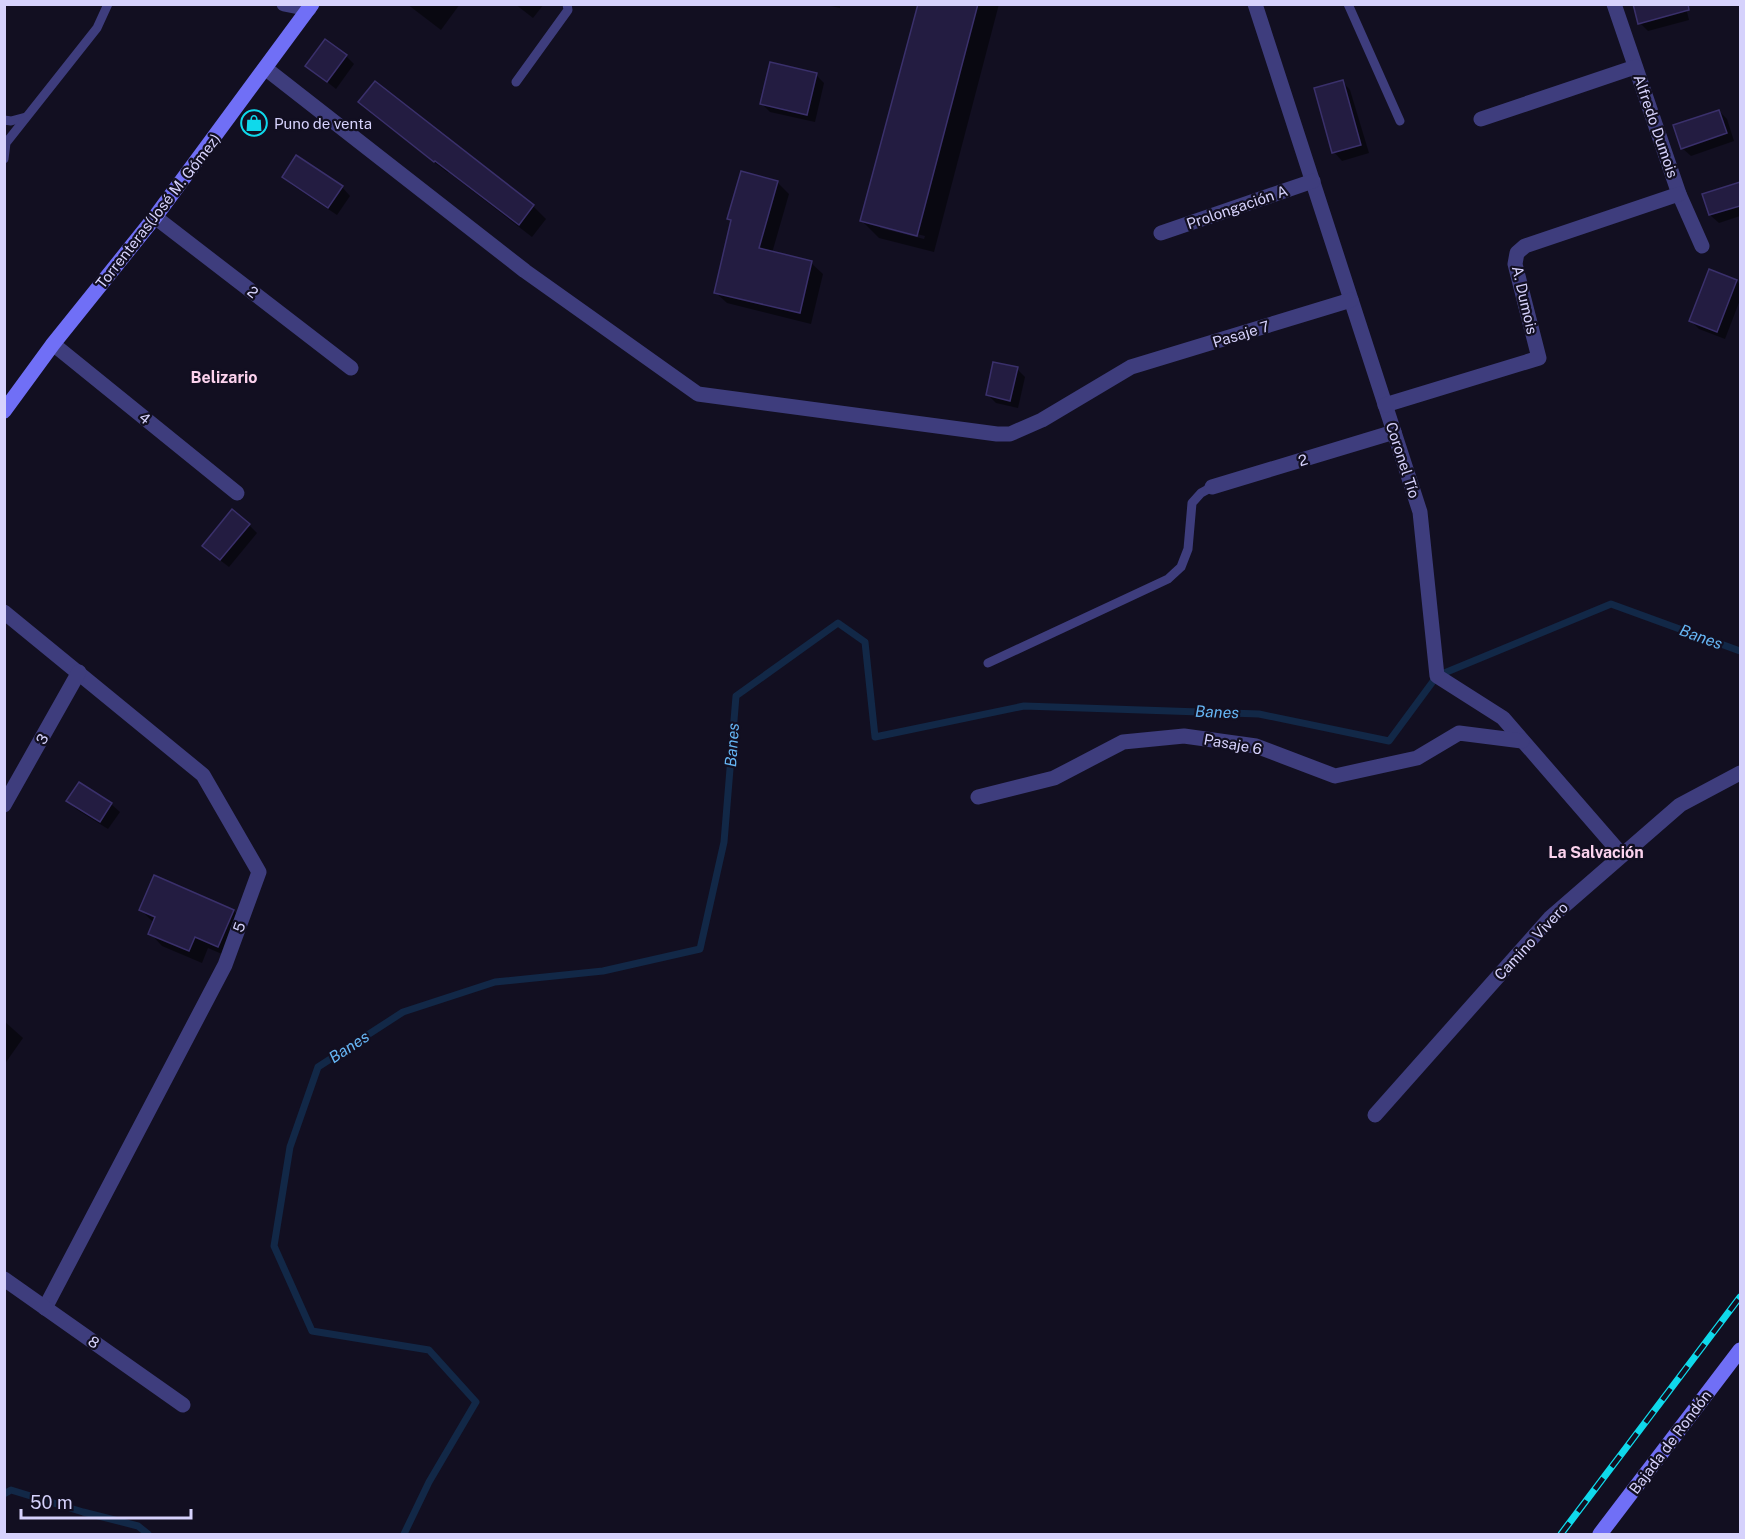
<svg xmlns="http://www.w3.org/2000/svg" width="1745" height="1539" font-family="'Public Sans',sans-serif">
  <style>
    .shadow { fill: #0007; fill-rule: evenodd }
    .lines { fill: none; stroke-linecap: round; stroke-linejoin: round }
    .stream { stroke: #122847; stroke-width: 7 }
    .building { fill: #231c41; stroke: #3a306b; stroke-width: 1.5 }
    .lane { stroke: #3e3d7d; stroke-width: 9 }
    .street { stroke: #3e3d7d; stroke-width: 15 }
    .secondary { stroke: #706ff6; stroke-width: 15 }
    .rail-casing { stroke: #0fd9eb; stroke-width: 7 }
    .rail { stroke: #120f21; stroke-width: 4.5; stroke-dasharray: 14; stroke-linecap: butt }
    .labels { text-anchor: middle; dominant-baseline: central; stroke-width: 4.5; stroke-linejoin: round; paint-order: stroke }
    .poi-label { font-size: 15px; fill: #d6d2fc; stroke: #120f21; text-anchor: start }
    .street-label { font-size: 15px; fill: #d6d2fc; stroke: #120f21 }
    .neighbourhood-label { font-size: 16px; font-weight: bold; fill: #fcd3ee; stroke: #120f21 }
    .water-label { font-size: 16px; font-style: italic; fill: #66b6f5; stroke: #120f21 }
  </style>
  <rect width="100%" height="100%" fill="#120f21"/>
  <g class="shadow">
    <path d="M 407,4 L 460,4 L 441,30 Z"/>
    <path d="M 515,4 L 544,4 L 533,18 Z"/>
    <path d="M 821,4 L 840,4 L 840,8 Z"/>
    <path d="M 919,4 L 999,4 L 934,252 L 879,238 L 862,221 ZM 880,225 L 925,236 L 924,239 L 880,228 Z"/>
    <path d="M 1685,4 L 1689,20 L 1648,31 L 1640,23 Z"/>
    <path d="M 346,56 L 354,64 L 336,89 L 307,66 Z"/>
    <path d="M 816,75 L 824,83 L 815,122 L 770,112 L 761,103 Z"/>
    <path d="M 1342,81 L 1350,90 L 1369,153 L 1342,161 L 1334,152 Z"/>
    <path d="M 375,83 L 533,206 L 546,219 L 532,237 L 448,172 L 448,173 L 372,114 L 360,101 Z"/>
    <path d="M 1719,111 L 1727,119 L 1734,141 L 1691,156 L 1682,148 Z"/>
    <path d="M 297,158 L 342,187 L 350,196 L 337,215 L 292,185 L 284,177 Z"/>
    <path d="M 742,172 L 778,183 L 789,194 L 772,253 L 811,263 L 823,274 L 811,324 L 727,303 L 715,292 L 732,221 L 729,218 Z"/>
    <path d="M 1740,184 L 1740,216 L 1719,223 L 1710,215 L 1704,195 Z"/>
    <path d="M 1737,281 L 1740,285 L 1740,300 L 1725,339 L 1699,329 L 1690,320 Z"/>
    <path d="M 1017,369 L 1025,377 L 1018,408 L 996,403 L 988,395 Z"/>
    <path d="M 249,525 L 257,533 L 229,567 L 212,554 Z"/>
    <path d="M 68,801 L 111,804 L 120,812 L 108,829 L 76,809 Z"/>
    <path d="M 141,910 L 234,911 L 246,924 L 231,958 L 208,948 L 202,963 L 162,946 L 150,933 L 154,923 Z"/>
    <path d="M 4,1021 L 23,1038 L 4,1065 Z"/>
  </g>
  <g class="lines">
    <g class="stream">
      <path d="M 4,1494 L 11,1490 L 83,1512 L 138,1526 L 148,1534"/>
      <path d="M 404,1534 L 429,1482 L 476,1402 L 429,1350 L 312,1331 L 274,1246 L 290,1147 L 318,1067 L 403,1012 L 495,982 L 603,971 L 700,949 L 724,842 L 736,696 L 838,623 L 865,642 L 875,737 L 1024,706 L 1259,714 L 1389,741 L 1437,676 L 1611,604 L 1740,651"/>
    </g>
  </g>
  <g class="building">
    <path d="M 918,4 L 978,4 L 917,236 L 860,221 Z"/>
    <path d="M 1633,4 L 1688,4 L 1689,10 L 1638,24 Z"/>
    <path d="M 325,39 L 347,55 L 327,82 L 305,66 Z"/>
    <path d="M 770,62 L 817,73 L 807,115 L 760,104 Z"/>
    <path d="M 1343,80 L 1361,145 L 1332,153 L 1314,88 Z"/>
    <path d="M 375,81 L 534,205 L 519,225 L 435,161 L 434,162 L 358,102 Z"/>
    <path d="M 1719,110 L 1727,133 L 1681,149 L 1673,125 Z"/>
    <path d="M 296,155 L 343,186 L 328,208 L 282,177 Z"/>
    <path d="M 741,171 L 778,181 L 759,248 L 812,261 L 800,313 L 714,293 L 731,220 L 727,219 Z"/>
    <path d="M 1740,182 L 1740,206 L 1709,215 L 1702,194 Z"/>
    <path d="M 1709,269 L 1737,280 L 1717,332 L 1689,321 Z"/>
    <path d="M 993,362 L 1018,367 L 1010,401 L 986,395 Z"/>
    <path d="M 232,509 L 250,524 L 220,560 L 202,546 Z"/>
    <path d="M 79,782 L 112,803 L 100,822 L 66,801 Z"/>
    <path d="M 154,875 L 234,910 L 218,947 L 195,937 L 189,951 L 148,934 L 155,917 L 139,910 Z"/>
  </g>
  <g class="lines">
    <g class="lane">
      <path d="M 1348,4 L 1400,121"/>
      <path d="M 516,82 L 568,10 L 567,4"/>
      <path d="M 4,120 L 11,121 L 26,117"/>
      <path d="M 4,159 L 6,143 L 97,28 L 108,4"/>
      <path d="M 988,663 L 1168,579 L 1181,567 L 1188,549 L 1192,503 L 1201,493 L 1212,487"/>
    </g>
    <g class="street">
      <path d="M 284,4 L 309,9"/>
      <path d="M 1255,4 L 1420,512 L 1437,676 L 1503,718 L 1622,855"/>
      <path d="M 1614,4 L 1679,194 L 1702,246"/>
      <path d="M 265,68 L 525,271 L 698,394 L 997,434 L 1010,434 L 1042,420 L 1131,367 L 1351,300"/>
      <path d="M 1481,119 L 1635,67"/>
      <path d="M 155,217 L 351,368"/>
      <path d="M 1161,233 L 1313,181"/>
      <path d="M 53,344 L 237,493"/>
      <path d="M 1385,405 L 1539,358 L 1515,264 L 1517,253 L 1525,246 L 1679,194"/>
      <path d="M 1212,487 L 1394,432"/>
      <path d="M 4,612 L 203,775 L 259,872 L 225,965 L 45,1308"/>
      <path d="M 978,797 L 1054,778 L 1123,742 L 1184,736 L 1256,746 L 1335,776 L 1417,758 L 1459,733 L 1522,741"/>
      <path d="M 4,805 L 79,672"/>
      <path d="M 1375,1115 L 1550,918 L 1680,805 L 1740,773"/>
      <path d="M 4,1279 L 183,1405"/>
    </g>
    <g class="secondary">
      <path d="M 4,411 L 53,344 L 155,217 L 312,4"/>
      <path d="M 1600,1534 L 1740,1350"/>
    </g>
    <g class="rail-casing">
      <path id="rail" d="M 1561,1534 L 1740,1297"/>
    </g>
    <use href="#rail" class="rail"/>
  </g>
  <defs>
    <g id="shop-ring" transform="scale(1.35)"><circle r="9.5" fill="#120f21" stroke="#0fd9eb" stroke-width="1.5"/><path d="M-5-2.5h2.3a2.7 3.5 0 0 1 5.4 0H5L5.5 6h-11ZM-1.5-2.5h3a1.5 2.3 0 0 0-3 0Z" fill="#0fd9eb"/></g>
  </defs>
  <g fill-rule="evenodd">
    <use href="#shop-ring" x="254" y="123"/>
  </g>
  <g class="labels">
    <g class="poi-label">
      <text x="274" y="123">Puno de venta</text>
    </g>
    <g class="street-label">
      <text transform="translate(1656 126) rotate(71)">Alfredo Dumois</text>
      <text transform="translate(1237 207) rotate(-19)">Prolongación A</text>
      <text transform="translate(158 211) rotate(-52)">Torrenteras(José M. Gómez)</text>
      <text transform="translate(253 292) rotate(38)">2</text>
      <text transform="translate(1525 300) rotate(77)">A. Dumois</text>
      <text transform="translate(1241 334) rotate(-17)">Pasaje 7</text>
      <text transform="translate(145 418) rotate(39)">4</text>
      <text transform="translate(1303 460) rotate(-17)">2</text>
      <text transform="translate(1403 460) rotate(72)">Coronel Tío</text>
      <text transform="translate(42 739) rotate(-61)">3</text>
      <text transform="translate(1233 744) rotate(10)">Pasaje 6</text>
      <text transform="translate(239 927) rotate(-70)">5</text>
      <text transform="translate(1531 941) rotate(-47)">Camino Vivero</text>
      <text transform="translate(94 1342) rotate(35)">8</text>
      <text transform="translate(1670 1442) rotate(-53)">Bajada de Rondón</text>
    </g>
    <g class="neighbourhood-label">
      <text x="224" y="377">Belizario</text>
      <text x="1596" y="852">La Salvación</text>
    </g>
    <g class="water-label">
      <text transform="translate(1701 637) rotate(20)">Banes</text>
      <text transform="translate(1217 712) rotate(2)">Banes</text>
      <text transform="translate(732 745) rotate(-86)">Banes</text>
      <text transform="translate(349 1047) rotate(-33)">Banes</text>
    </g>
  </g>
  <rect width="1745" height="1539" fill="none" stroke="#d6d2fc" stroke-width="12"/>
  <path d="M21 1509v9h170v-9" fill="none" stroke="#d6d2fc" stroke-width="3"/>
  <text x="30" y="1509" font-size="18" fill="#d6d2fc" stroke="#120f21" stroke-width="4.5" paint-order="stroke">50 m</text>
</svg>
